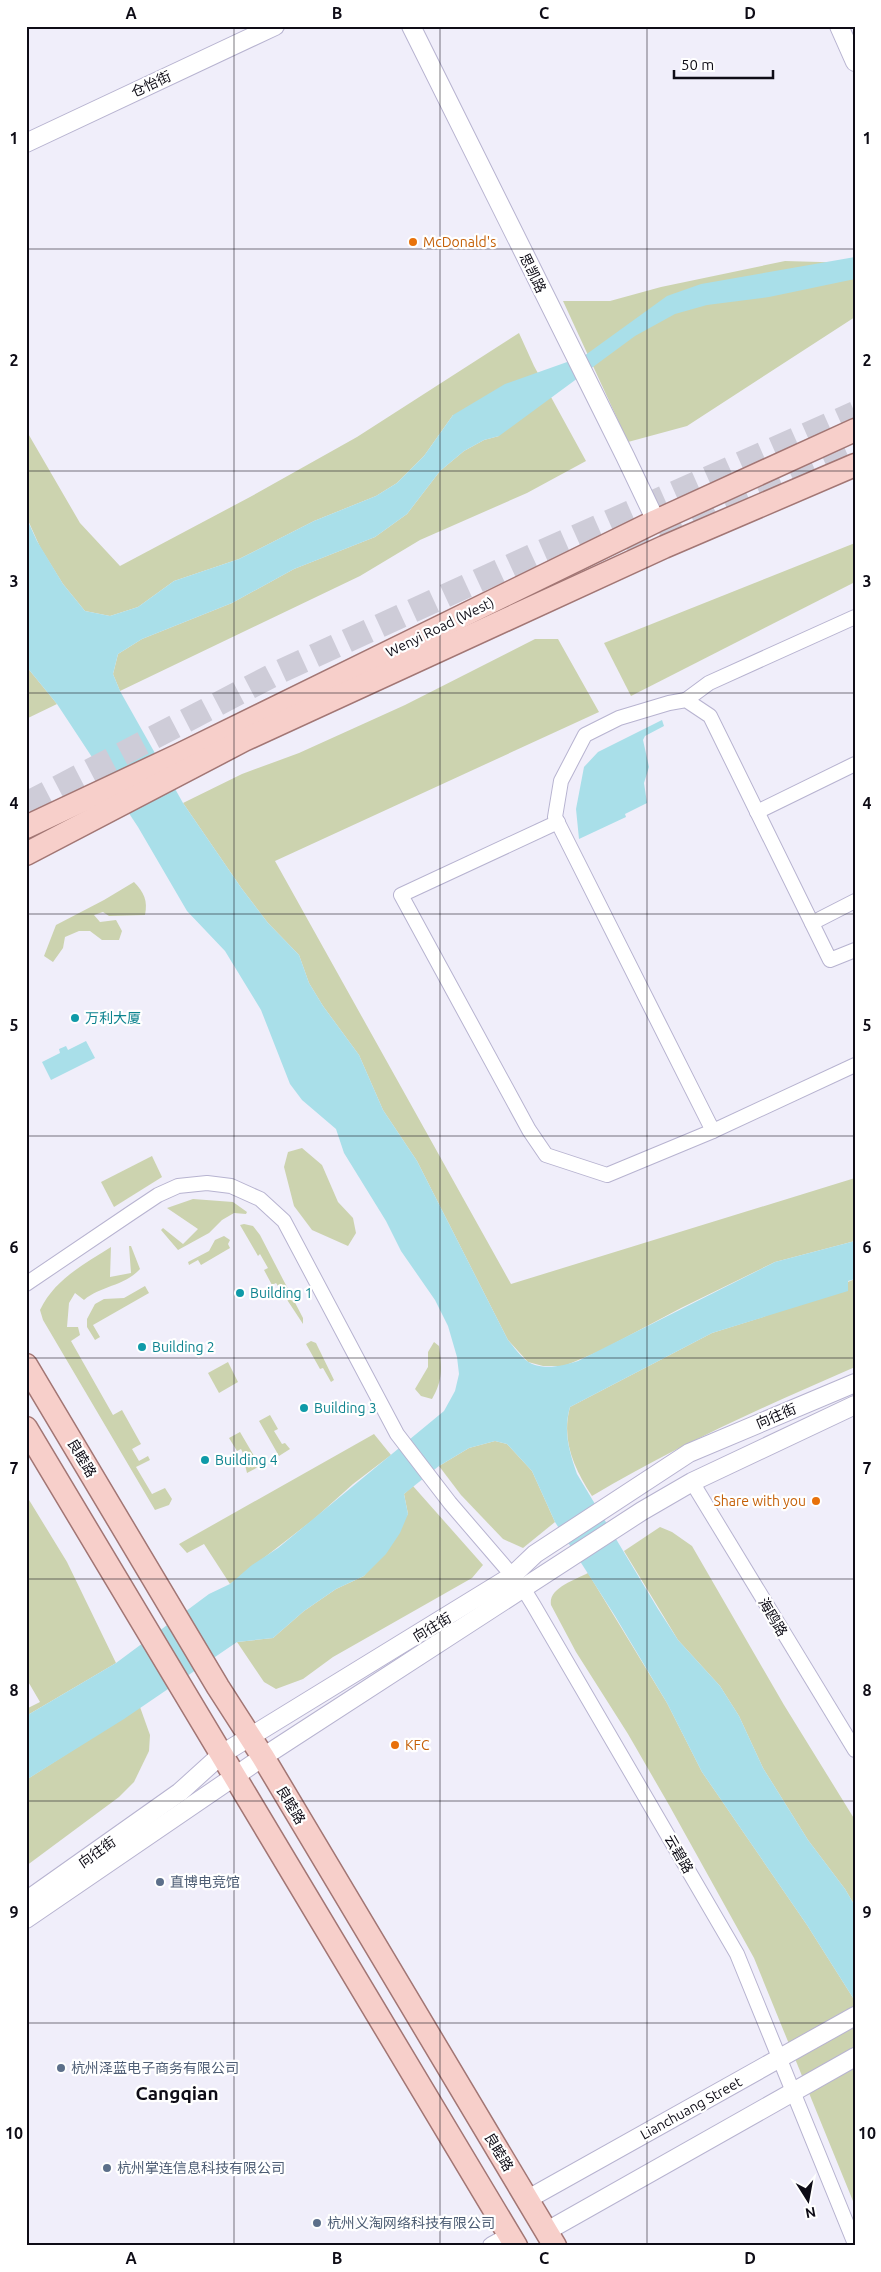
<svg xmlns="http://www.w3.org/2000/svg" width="881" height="2272" font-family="Ubuntu,'Noto Sans SC',sans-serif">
<rect width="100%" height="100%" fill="#f0eefa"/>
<g fill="#ccd3af">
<path d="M785,261L855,263V317L687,426L628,442L563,301H610L661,287Z"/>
<path d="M519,333L534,366L586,461L527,493L420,540L360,576L120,691L113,674L118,654L142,639L232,603L294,569L375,537L407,514L440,471L464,451L484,440L499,436L453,415L424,456L397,483L376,496L314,521L239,559L174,581L138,607L110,616L85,611L63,584L40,547L26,516V430L80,523L120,566L250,497L357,437Z"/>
<path d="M855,543V582L631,696L604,643Z"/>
<path d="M535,639H558L599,712L275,861L511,1284L855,1178V1241L775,1262L681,1308L600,1351L564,1366H543L528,1362L508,1340L417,1161L383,1110L359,1055L323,1006L309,983L299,955L268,923L242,889L183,803L242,774L299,753L405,705Z"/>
<path d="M26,666L57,704L26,719Z"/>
<path d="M134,882C144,892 148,901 145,915L109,916L103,912L94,915L100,922L116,920L122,931L119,940H102L90,931H79L65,937L63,948L53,962L44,956L56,925L104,900Z"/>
<path d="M302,1148L322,1165L338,1202L353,1218L356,1233L348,1246L312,1230L294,1206L284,1167L288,1152Z"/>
<path d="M152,1156L162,1177L114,1207L101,1182Z"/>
<path d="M193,1199L233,1202L247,1212L246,1214L234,1213L222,1220L209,1233L178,1250L161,1230L163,1228L183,1244L198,1229L167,1208Z"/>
<path d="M244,1224L253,1226L260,1235L303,1318V1324L276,1283L272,1285L264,1270L268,1268L260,1254L258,1256L240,1225Z"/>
<path d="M224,1236L230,1240L228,1244L230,1248L201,1265L198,1260L189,1265L188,1262L209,1251L215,1240Z"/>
<path d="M129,1246H131L140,1269C125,1286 100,1286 84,1300L75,1293L69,1303L67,1327H78L80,1335L71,1341L113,1415L122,1410L141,1444L132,1449L139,1461L148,1456L150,1460L136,1467L152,1494L165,1488L172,1499L169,1505L155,1510L43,1320L40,1310C55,1279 83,1265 111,1247L110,1277L131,1273Z"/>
<path d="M855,1279V1367C765,1406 676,1446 592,1496C574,1468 561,1440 570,1407L712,1333L763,1317Z"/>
<path d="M145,1286L149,1293L93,1325L100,1337L95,1340L87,1327V1319L95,1304L104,1299L124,1298Z"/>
<path d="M311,1341L316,1343L334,1380L331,1382L323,1368L320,1369L306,1344Z"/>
<path d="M434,1342L439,1346C442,1368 443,1380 432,1399L421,1396L415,1389L428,1367V1352Z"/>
<path d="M228,1362L238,1382L219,1393L208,1373Z"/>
<path d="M270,1415L278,1429L274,1431L282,1444L285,1443L290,1449L279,1456L259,1421Z"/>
<path d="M240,1432L260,1466L247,1473L245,1465L248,1463L241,1449L237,1451L229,1438Z"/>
<path d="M374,1434L391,1455L353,1484L314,1519L230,1584L204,1544L187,1553L179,1544Z"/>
<path d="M495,1441L507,1444L532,1471L555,1522L523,1548L503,1539L461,1495L439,1466L469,1448Z"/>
<path d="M413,1486L483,1565L472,1578L333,1657L303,1679L276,1689L264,1682L237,1642L273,1638L304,1611L336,1589L364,1576L408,1514L404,1494Z"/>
<path d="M26,1495L67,1562L116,1663L26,1716V1709L40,1702L26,1678Z"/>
<path d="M660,1527L672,1532L692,1546L784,1705L855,1820V1906L845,1889L808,1840L763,1768L739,1716L720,1686L678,1640L624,1551Z"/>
<path d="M588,1573L667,1703L702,1772L807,1925L855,2001V2206L754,1958L669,1805L628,1734L576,1652L551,1605C548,1588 575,1580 588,1573Z"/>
<path d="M140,1707L150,1735L149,1751L134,1782L119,1797L26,1866V1780Z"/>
</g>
<g fill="#a9dfe9">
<path d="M855,257V279L769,297L707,305L675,314L635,336L499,436L484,440L464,451L440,471L407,514L375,537L294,569L232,603L142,639L118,654L113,674L120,691L183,803L242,889L268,923L299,955L309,983L323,1006L359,1055L383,1110L417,1161L508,1340C514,1347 520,1356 527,1361C541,1371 563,1366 578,1361L775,1262L855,1241V1279L848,1281V1291L712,1333L570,1407C563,1431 569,1451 577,1474L658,1609L678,1640L720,1686L739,1716L763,1768L808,1840L845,1889L855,1906V2001L807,1925L702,1772L667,1703L615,1616L555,1522L532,1471L507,1444L495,1441L469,1448L439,1466L404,1494L408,1514L400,1533L386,1554L364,1576L336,1589L304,1611L273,1638L237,1642L124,1719L26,1780V1716L116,1663L209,1594L230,1584L252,1565L278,1548L444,1411L455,1391L459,1374L457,1357L448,1326L435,1300L401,1251L386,1221L344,1153L336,1129L302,1100L290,1084L261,1010L225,951L187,911L138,827L57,704L26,666V517L37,541L63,584L85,611L110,616L138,607L174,581L239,559L314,521L376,496L397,483L424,456L453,415L505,384L584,356L667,296L701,284Z"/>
<path d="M662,720L664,726L645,736L643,740L649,767L644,783L647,803L625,814L626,817L579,839L576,809L584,767L598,752Z"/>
<path d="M86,1041L95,1058L51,1080L42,1062L60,1053L59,1049L66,1046L68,1050Z"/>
</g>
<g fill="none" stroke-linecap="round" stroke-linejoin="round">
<g stroke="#ceccd8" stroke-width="24" stroke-dasharray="24 12" stroke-linecap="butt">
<path d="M626,547L855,447"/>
<path d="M26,804L279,672L534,555L855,413"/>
</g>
<defs>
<g id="minor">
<path d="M686,700L709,683L855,617"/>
<path d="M757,812L855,764"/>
<path d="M558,822L401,895L529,1130L546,1155L607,1175L713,1131"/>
<path d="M812,923L855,901"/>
<path d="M855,950L830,960L710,716L686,700L669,703L619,718L585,735L561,781L555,817L713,1131L855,1065"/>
<path d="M26,1284L131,1213L158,1195L178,1186L207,1183L231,1186L260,1199L284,1221L397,1434L450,1503L523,1588L534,1606L737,1954L855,2244"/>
<path d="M692,1482L855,1750"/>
</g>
<g id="tertiary">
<path d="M411,26L625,456L656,521"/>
<path d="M839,26L855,62"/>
<path d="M26,143L275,26"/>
<path d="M26,1901L180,1792L222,1754L512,1576L535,1554L689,1453L855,1383"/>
<path d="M26,1919L263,1757L642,1511L692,1482L855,1405"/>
<path d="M528,2199L855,2016"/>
<path d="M547,2231L855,2057"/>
<path d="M492,2246L510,2236"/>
</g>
<g id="primary">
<path d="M26,827L179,755L656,521L855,430"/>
<path d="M26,854L244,740L664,547L855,465"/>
<path d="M26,1365L218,1687L263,1757L555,2246"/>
<path d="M26,1428L516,2246"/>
</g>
</defs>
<use href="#minor" stroke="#b7b3d0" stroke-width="16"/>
<use href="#tertiary" stroke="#b7b3d0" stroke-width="20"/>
<use href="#primary" stroke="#a27674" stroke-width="25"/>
<use href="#minor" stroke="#fff" stroke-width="14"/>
<use href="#tertiary" stroke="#fff" stroke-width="18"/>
<use href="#primary" stroke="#f7cfca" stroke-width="22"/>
</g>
<path fill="none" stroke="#0e0c16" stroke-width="1" stroke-opacity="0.55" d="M234,26V2246M440,26V2246M647,26V2246M26,249H855M26,471H855M26,693H855M26,914H855M26,1136H855M26,1358H855M26,1579H855M26,1801H855M26,2023H855"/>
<g fill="#e8710a" stroke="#fff" stroke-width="2">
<circle cx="413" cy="242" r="5"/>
<circle cx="816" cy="1501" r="5"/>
<circle cx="395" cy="1745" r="5"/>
</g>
<g fill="#0f9aa8" stroke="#fff" stroke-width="2">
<circle cx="75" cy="1018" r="5"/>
<circle cx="240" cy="1293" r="5"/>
<circle cx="142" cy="1347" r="5"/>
<circle cx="304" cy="1408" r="5"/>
<circle cx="205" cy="1460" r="5"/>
</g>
<g fill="#5c6f8a" stroke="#fff" stroke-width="2">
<circle cx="160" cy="1882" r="5"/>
<circle cx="61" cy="2068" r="5"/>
<circle cx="107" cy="2168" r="5"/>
<circle cx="317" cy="2223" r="5"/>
</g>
<g text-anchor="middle" stroke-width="4.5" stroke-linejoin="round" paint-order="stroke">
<g font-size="14" fill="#0e0c16" stroke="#fff">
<text transform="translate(151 84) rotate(-25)" y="5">仓怡街</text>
<text transform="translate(533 273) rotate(64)" y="5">思凯路</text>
<text transform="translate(440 627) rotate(-26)" y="5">Wenyi Road (West)</text>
<text transform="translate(776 1416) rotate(-23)" y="5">向往街</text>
<text transform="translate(82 1458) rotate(59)" y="5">良睦路</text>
<text transform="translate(773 1617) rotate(59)" y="5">海鸥路</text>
<text transform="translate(432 1627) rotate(-31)" y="5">向往街</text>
<text transform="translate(291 1805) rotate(59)" y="5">良睦路</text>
<text transform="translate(97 1852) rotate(-35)" y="5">向往街</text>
<text transform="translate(679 1854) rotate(60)" y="5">云碧路</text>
<text transform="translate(691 2108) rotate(-29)" y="5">Lianchuang Street</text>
<text transform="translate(499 2152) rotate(59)" y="5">良睦路</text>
</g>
<g font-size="14" fill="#c56008" stroke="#fff" text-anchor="start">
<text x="423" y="247">McDonald's</text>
<text x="806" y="1506" text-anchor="end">Share with you</text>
<text x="405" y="1750">KFC</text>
</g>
<g font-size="14" fill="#0d838f" stroke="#fff" text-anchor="start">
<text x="85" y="1023">万利大厦</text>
<text x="250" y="1298">Building 1</text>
<text x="152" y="1352">Building 2</text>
<text x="314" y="1413">Building 3</text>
<text x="215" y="1465">Building 4</text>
</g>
<g font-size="14" fill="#4e5e75" stroke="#fff" text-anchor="start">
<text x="170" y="1887">直博电竞馆</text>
<text x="71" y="2073">杭州泽蓝电子商务有限公司</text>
<text x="117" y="2173">杭州掌连信息科技有限公司</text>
<text x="327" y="2228">杭州义淘网络科技有限公司</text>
</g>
<g font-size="19" font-weight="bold" fill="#0e0c16" stroke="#fff">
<text x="177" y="2100">Cangqian</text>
</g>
</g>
<rect width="881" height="2272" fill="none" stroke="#ffffff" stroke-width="55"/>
<g transform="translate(808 2200) rotate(169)" stroke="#ffffff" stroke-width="4" paint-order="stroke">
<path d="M0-4L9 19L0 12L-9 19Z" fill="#0e0c16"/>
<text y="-8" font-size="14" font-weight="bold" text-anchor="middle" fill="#0e0c16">N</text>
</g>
<path d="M674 70v8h99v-8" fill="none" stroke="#0e0c16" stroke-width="2.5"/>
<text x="681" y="70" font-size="15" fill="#0e0c16" stroke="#ffffff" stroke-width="4" paint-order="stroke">50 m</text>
<rect x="28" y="28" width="826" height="2216" fill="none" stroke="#0e0c16" stroke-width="2"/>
<g font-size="16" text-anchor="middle" font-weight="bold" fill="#0e0c16">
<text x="131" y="19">A</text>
<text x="337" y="19">B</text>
<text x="544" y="19">C</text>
<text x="750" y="19">D</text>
<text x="14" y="144">1</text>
<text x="867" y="144">1</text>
<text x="14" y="366">2</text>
<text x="867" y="366">2</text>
<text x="14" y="587">3</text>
<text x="867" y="587">3</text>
<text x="14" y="809">4</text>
<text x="867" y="809">4</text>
<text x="14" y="1031">5</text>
<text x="867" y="1031">5</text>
<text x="14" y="1253">6</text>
<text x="867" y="1253">6</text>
<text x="14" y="1474">7</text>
<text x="867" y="1474">7</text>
<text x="14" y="1696">8</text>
<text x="867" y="1696">8</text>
<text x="14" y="1918">9</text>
<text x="867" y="1918">9</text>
<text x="14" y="2139">10</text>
<text x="867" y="2139">10</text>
<text x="131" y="2264">A</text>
<text x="337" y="2264">B</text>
<text x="544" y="2264">C</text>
<text x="750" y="2264">D</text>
</g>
</svg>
